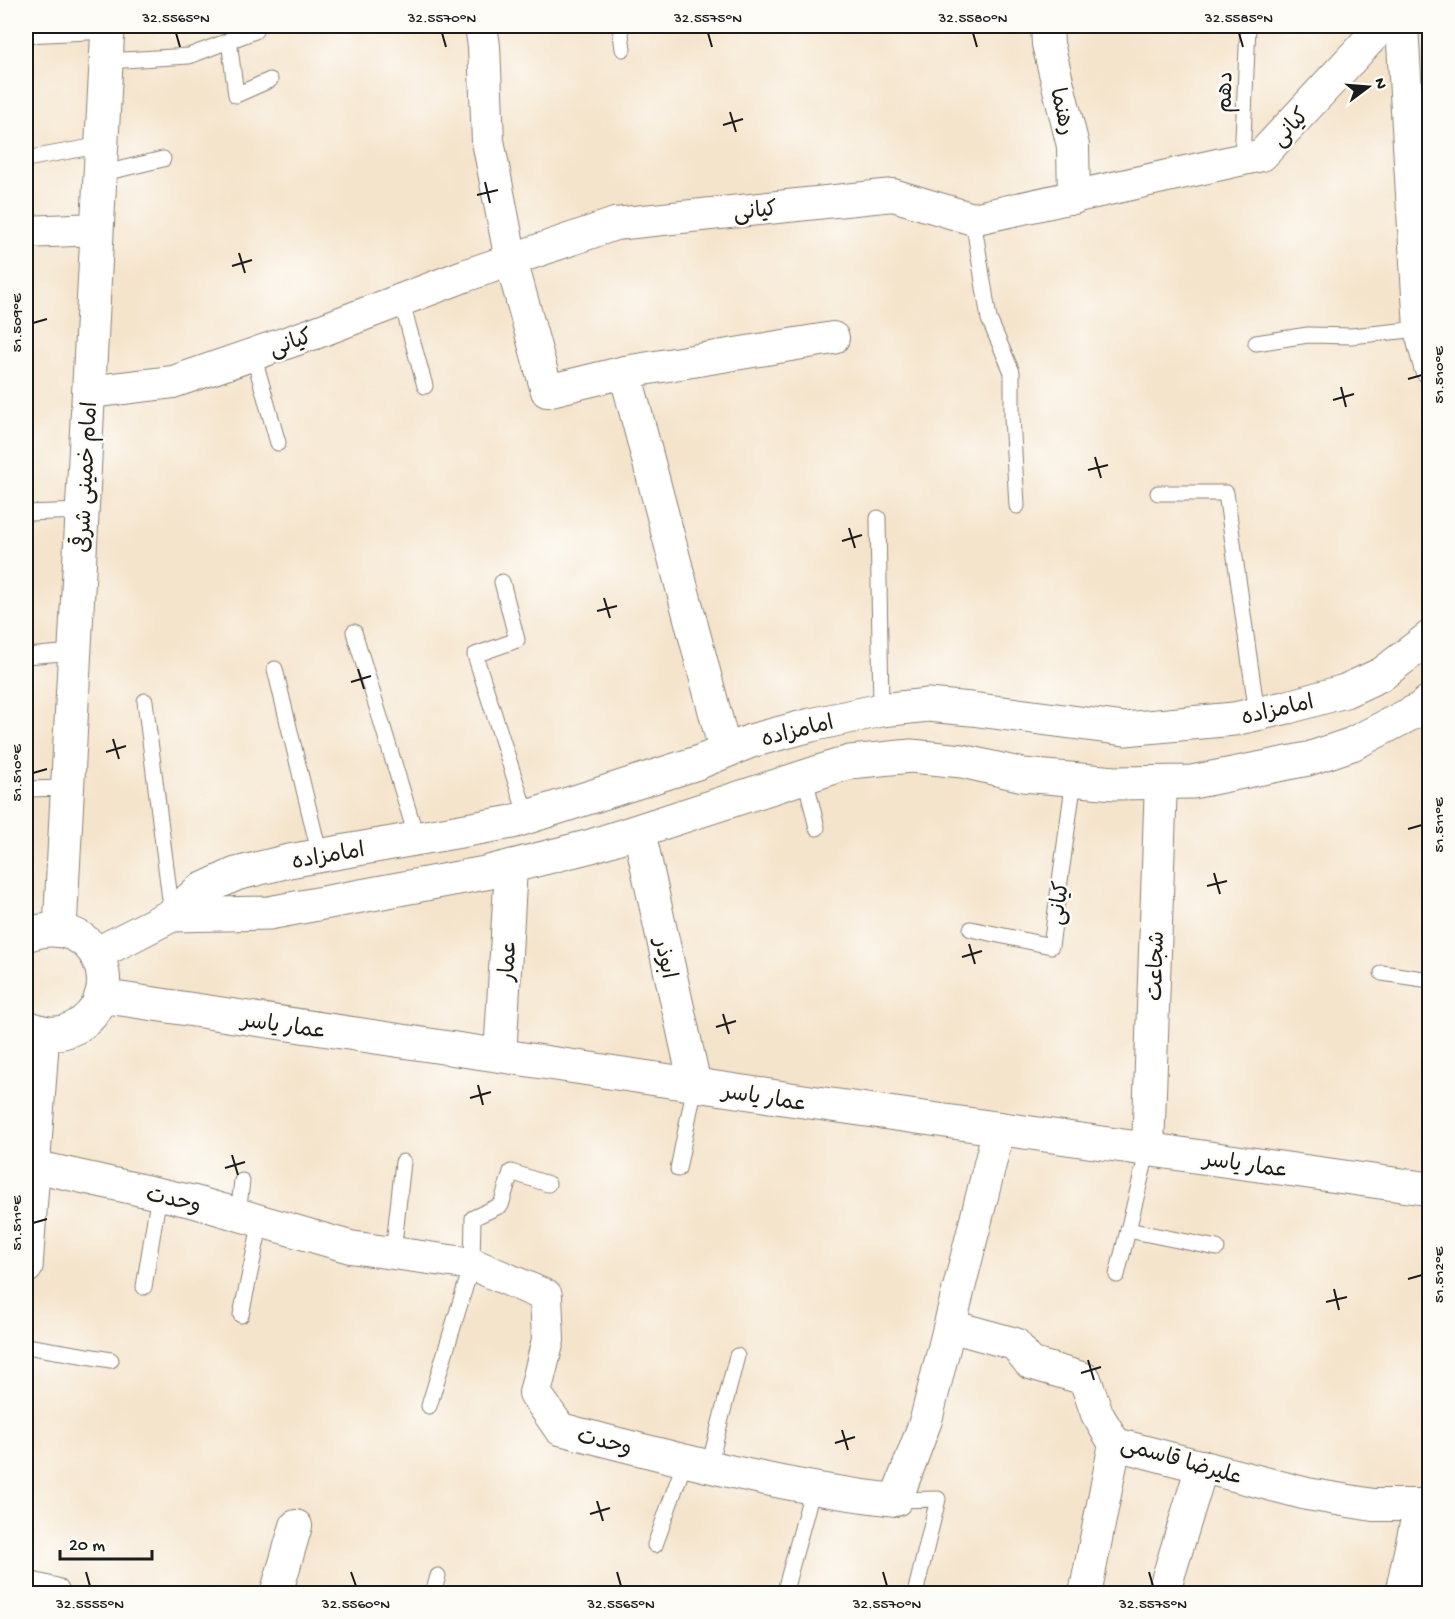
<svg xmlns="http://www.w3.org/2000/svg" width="1455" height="1619" font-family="'Gochi Hand','Playpen Sans Arabic',sans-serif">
<rect width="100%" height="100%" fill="#fdfcf7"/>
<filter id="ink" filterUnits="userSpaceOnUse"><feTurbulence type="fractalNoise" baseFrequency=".0167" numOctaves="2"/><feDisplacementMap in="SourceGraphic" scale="12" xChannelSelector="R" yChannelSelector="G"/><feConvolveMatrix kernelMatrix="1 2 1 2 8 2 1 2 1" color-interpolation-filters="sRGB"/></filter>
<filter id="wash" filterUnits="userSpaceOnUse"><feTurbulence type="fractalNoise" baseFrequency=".008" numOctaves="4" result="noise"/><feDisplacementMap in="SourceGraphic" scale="24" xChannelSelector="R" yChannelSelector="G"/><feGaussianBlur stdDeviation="1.35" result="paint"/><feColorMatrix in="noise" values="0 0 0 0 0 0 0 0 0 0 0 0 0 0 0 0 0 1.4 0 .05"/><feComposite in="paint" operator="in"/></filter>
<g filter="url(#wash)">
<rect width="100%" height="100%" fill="#f5e4cc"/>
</g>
<g filter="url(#ink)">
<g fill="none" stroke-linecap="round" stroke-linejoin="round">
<defs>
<g id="service">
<path d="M620,26L623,49"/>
<path d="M26,35L108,31"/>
<path d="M229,40L236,95L270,80"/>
<path d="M107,61L189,56L255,31L254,26"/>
<path d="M26,159L102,145"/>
<path d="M1242,160L1248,26"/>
<path d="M100,174L163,159"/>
<path d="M973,219L989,319L1012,372V417L1017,506"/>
<path d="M401,300L425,386"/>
<path d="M1256,343L1308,335L1351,336L1420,329"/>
<path d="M253,354L278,443"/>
<path d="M1158,493H1226L1257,714"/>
<path d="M26,513L82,511"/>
<path d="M878,518L881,710"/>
<path d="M502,582L517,640L475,655L527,817"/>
<path d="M354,632L417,839"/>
<path d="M26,656L74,652"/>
<path d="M275,669L320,856"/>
<path d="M145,701L172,915"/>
<path d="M805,777L817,828"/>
<path d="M26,789L67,788"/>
<path d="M971,929L1051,946L1074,779"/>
<path d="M1382,973L1430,980"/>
<path d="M678,1169L695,1085"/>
<path d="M238,1214L242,1181"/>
<path d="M1128,1230L1217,1248"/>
<path d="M393,1253L403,1162"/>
<path d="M1117,1275L1148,1149"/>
<path d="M144,1287L159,1194"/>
<path d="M241,1315L261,1221"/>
<path d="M26,1346L111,1360"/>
<path d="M429,1406L472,1264L473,1218L501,1205L511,1172L548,1184"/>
<path d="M709,1466L737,1356"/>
<path d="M896,1500L938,1499L915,1594"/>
<path d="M655,1545L685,1461"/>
<path d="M433,1594L438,1576"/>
<path d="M784,1594L813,1488"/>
</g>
<g id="minor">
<path d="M481,26L484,46L488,141L511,260L547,391L625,372L833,338"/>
<path d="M1047,26L1048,44L1073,146L1074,198"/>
<path d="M1402,26L1420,329L1430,367"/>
<path d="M26,232L97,229"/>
<path d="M625,372L725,751"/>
<path d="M89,392L173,382L312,334L464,276L615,224L893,195L973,219L1262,155L1382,26"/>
<path d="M639,831L695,1085"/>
<path d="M500,1056L511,867"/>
<path d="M1148,1149L1161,782"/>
<path d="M33,1166L195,1202L350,1247L472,1264L546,1296L548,1340L535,1393L560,1429C671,1457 782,1488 896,1500L926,1420L999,1128"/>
<path d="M950,1326L1015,1344L1030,1363L1085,1379L1097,1414L1115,1444L1307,1494L1373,1505H1430"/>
<path d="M26,1587L54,1594"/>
<path d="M276,1594L296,1526"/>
<path d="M1085,1594L1115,1444"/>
<path d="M1163,1594L1202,1466"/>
<path d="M1401,1594L1420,1505"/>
</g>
<g id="tertiary">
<path d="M172,915L269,913L485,873L591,846L850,762L911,756L962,761L1023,775L1115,783L1192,782L1308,759L1352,744L1420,709L1430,701"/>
<path d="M96,954L172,915L199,891L236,874L289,861L512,822L697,763L751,741L811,725L881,710L928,705L971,709L1125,729L1234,719L1288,707L1345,691L1382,674L1430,637"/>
<path d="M26,1267L43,1032"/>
</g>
<g id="secondary">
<path d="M60,929L108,26"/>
<path d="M26,935C100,908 131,999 74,1028C58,1036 41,1034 26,1026"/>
<path d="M101,996L817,1103L1430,1189"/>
</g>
</defs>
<use href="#service" stroke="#888074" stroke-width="17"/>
<use href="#minor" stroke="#888074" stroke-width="34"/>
<use href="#tertiary" stroke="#888074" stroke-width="35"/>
<use href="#secondary" stroke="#888074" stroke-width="35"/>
<use href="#service" stroke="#fff" stroke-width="15"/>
<use href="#minor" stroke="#fff" stroke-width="32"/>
<use href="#tertiary" stroke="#fff" stroke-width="33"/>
<use href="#secondary" stroke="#fff" stroke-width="33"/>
</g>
</g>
<path fill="none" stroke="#1c1c1c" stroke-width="2" d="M176,33L180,47M442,33L446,47M708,33L712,47M973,33L977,47M1239,33L1243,47M730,112L736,132M723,125L743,119M485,182L490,203M477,195L498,190M239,253L245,273M232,266L252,260M33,323L47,319M1408,379L1422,375M1341,387L1346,407M1333,400L1354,394M1095,457L1101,478M1088,470L1108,465M849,528L855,548M842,541L862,535M604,598L610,618M597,611L617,606M358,669L364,689M351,682L371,676M113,739L119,759M106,752L126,746M33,773L47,769M1408,829L1422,825M1214,873L1220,894M1207,886L1227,881M969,944L975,964M962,957L982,951M723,1014L729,1034M716,1027L736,1021M478,1085L483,1105M470,1098L491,1092M232,1155L238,1175M225,1168L245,1162M33,1223L47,1219M1408,1279L1422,1275M1334,1289L1339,1310M1326,1302L1347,1297M1088,1360L1094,1380M1081,1373L1101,1367M842,1430L848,1450M835,1443L855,1437M597,1501L603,1521M590,1514L610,1508M86,1572L90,1586M351,1572L356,1586M617,1572L621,1586M883,1572L887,1586M1149,1572L1153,1586"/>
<g text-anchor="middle" stroke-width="5" stroke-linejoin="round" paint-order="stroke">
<g font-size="22" fill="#1c1c1c" stroke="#fdfcf7">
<text transform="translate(1223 92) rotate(-88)" y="8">دهم</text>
<text transform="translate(1064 111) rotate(77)" y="8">رهنما</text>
<text transform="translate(1289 126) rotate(-47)" y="8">کیانی</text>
<text transform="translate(755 209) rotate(-6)" y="8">کیانی</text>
<text transform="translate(290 341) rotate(-19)" y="8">کیانی</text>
<text transform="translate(84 477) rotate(-87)" y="8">امام خمینی شرقی</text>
<text transform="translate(1277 708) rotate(-13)" y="8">امامزاده</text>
<text transform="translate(797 729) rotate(-14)" y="8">امامزاده</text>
<text transform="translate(328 854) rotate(-10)" y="8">امامزاده</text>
<text transform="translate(1057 903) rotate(-82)" y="8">کیانی</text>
<text transform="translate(667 958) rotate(78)" y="8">ابوذر</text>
<text transform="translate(506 961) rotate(-87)" y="8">عمار</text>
<text transform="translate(1154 966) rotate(-88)" y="8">شجاعت</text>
<text transform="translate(284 1024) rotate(8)" y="8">عمار یاسر</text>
<text transform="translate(765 1096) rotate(9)" y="8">عمار یاسر</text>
<text transform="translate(1246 1163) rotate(8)" y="8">عمار یاسر</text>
<text transform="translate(174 1198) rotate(13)" y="8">وحدت</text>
<text transform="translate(605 1440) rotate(14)" y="8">وحدت</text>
<text transform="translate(1182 1459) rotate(16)" y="8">علیرضا قاسمی</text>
</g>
</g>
<rect width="1455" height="1619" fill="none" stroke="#fdfcf7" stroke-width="66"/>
<g transform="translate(1368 87) rotate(74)" stroke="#fdfcf7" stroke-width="4.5" paint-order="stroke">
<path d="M0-4.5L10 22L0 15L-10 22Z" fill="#1c1c1c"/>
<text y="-9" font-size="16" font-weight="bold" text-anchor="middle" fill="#1c1c1c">N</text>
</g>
<path d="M60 1550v9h92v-9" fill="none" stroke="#1c1c1c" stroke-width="3"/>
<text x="69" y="1550" font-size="18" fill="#1c1c1c" stroke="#fdfcf7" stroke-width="4.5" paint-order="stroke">20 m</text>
<rect x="33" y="33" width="1389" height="1553" fill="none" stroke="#1c1c1c" stroke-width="2"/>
<g font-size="15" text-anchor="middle" fill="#1c1c1c">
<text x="176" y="22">32.5565°N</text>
<text x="442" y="22">32.5570°N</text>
<text x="708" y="22">32.5575°N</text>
<text x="973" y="22">32.5580°N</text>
<text x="1239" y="22">32.5585°N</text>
<text transform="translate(16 323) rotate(-90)" y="5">51.509°E</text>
<text transform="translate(1438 375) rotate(-90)" y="5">51.510°E</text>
<text transform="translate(16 773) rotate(-90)" y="5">51.510°E</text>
<text transform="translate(1438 825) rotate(-90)" y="5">51.511°E</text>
<text transform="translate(16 1223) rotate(-90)" y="5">51.511°E</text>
<text transform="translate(1438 1275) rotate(-90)" y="5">51.512°E</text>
<text x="90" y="1608">32.5555°N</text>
<text x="356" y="1608">32.5560°N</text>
<text x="621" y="1608">32.5565°N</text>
<text x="887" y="1608">32.5570°N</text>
<text x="1153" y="1608">32.5575°N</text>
</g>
</svg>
